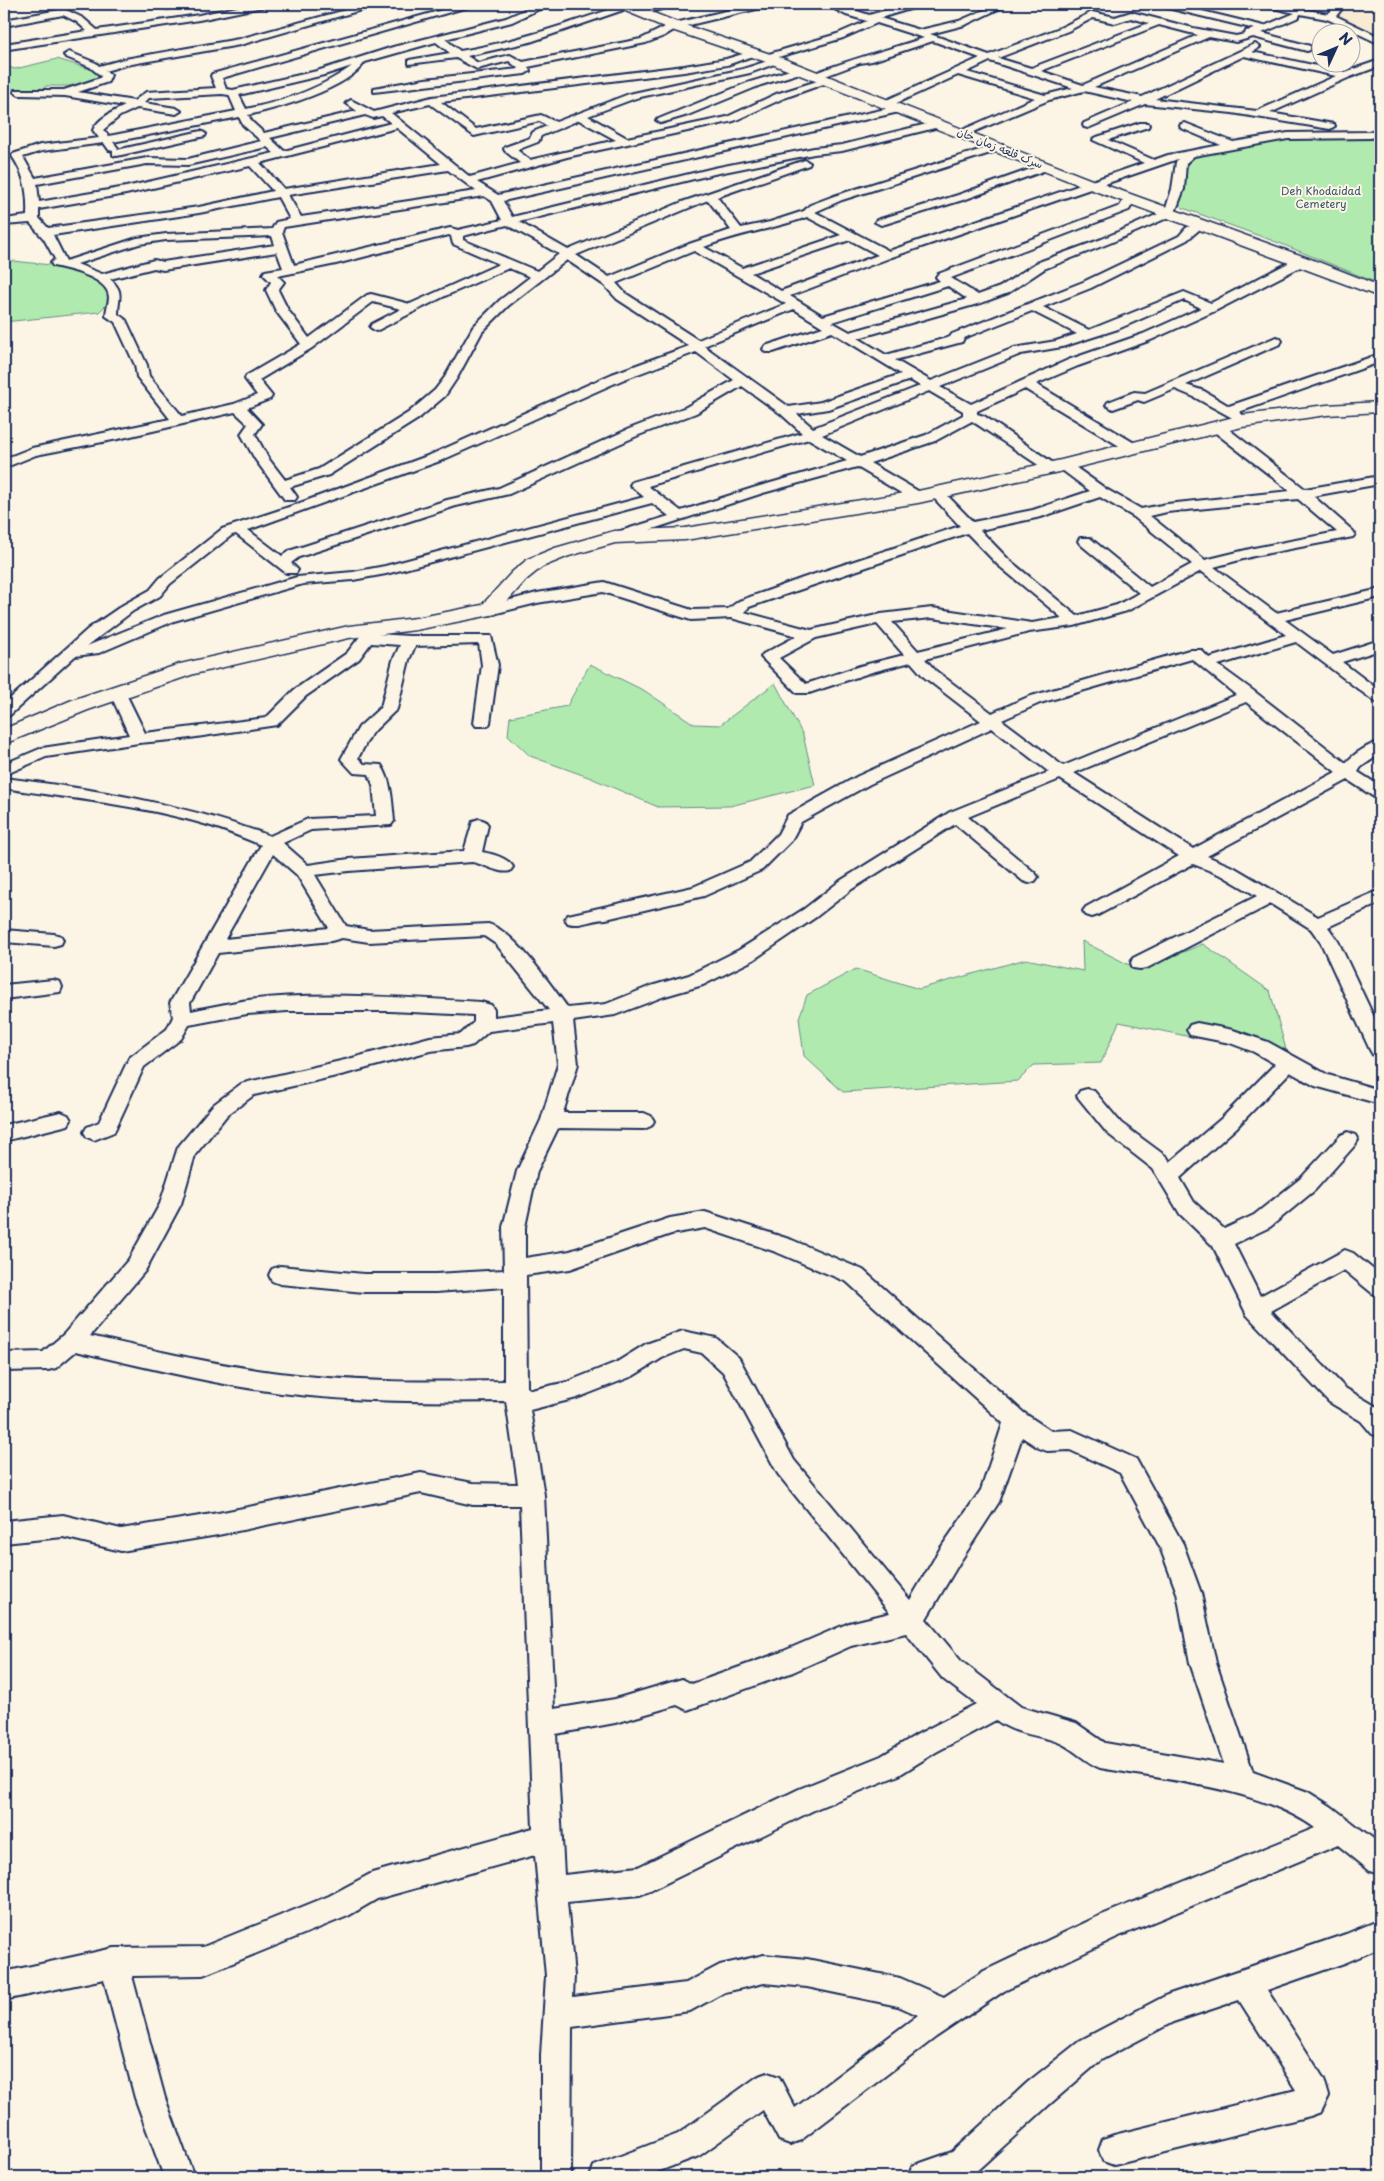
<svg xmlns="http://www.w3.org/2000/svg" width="1384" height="2181" font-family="'Playpen Sans','Playpen Sans Arabic',sans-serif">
<rect width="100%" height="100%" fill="#fcf5e5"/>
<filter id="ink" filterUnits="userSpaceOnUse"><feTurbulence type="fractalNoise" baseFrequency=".02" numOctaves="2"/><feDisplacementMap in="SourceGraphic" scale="10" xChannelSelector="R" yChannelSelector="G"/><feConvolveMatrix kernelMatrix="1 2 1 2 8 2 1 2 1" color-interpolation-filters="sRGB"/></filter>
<g filter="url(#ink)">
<path fill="#f8ebd1" d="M1343,4L1380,5V41L1337,20L1330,14Z"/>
<g fill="#b0eaaf" stroke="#668c86">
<path d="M57,59L90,69L101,77C87,88 64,86 46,86L42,91L4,88V66L15,69Z"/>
<path d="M1289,138H1369L1380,143V284L1279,243L1183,208L1179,204L1183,177L1193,154L1255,146Z"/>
<path d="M4,260L51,265L81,271L107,285L112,299L99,312L4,322Z"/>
<path d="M590,664L645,691L694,724L720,725L775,683L803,735L815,785L730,806L658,807L591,778L530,756L508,735L510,717L567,706Z"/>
<path d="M1082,941L1139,970L1203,944L1270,991L1287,1053L1186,1036L1119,1022L1101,1063L1034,1065L1018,1081L843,1092L804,1056L799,1018L807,995L856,969L919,989L1026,959L1083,971Z"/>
</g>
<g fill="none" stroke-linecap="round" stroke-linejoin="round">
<defs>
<g id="street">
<path d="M162,4H184C178,8 165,11 159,6Z"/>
<path d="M251,4H267L262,7L199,20L9,49L4,47V40L11,43L87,31L77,22L63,15L4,26V20L64,9L83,18L97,30L199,15Z"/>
<path d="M368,4H382L240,45L126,65L105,71L111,75L108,82L78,92L134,101L146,92L216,88L211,76L212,74L464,4H478L222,78L226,89L233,90L317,71L393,47L506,18L538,4H550L512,22L445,39L460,51C516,42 569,23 624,5H630L632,7L530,42L467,56L478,63L510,55L523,62L641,39L671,24L755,4H770L769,6L677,28L664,36L646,43L528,67L530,71L525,74L374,92V88L425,79L519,69L509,61L477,69L456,58L409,64V60L450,53L436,42L365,62C347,89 280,108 248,115L252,122L264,133L357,111L346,103L351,100L374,112L432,97L684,66L726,59L753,51L758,54L727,65L684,72L441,102L476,129L541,115L556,122L629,94L743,69L777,58L782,61L750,73L636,98L588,116L627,138L727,117L776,94L827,78L832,81L784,98L734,121L567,157L477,182L498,195L899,106L904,109L899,112L503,201L512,217L714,168L814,148L842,145L939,121L944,124L943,126L842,151L814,154L714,174L519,222L568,250L682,202L805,160L810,163L809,165L717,197L741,228L770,222L804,211L810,205L834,196L995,145H1003L1004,147L1003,149L842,200L815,212L889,251L1144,163L1093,140L1094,138L1140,123H1148L1149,125L1148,127L1108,140L1154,160L1168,155L1221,145L1181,128L1180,126L1181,124L1185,123L1233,142L1288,133L1369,132L1380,128V135L1370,138L1288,139L1194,156L1186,163L1184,189L1174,215L1110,243L1044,269L1008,293L981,303L858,338L886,355L950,337L952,334L1083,282L1179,236L1186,228L1200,221L1206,224L1187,240L1091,288L1043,307L1089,330L1184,292L1211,303L1298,258H1306L1308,261L1306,264L1215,311L1151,340L1078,366L1036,384L1136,444L1138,447L1136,450H1126L1025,389L977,411V414L984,416L1056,465L1063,461L1068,462L1106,489L1141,509L1167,504L1290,491L1212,430L1210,427L1212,424H1222L1305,489L1380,476V484L1313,496L1353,531L1355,534L1353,537L1254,556L1214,567L1276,613L1380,589V597L1285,620L1333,655L1380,640V650L1342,662L1380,691V703L1374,701L1296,642L1218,665L1255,692L1346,763C1353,754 1369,744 1380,742V754L1361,767L1358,772L1380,786V798L1374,797L1348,780L1207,856L1235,868L1318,917L1380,890V903L1328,927L1338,941L1380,1030V1057L1373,1055L1370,1050L1321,943L1311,929L1271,904L1147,968L1140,969L1133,968L1131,963L1133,958L1257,896L1223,876L1193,864L1098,915L1092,917L1086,915L1083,911L1086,907L1179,856L1060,779L968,817L1035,873L1038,877L1035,881L1029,883L1023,881L955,824L852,889L816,917L753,960L703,985L665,996L615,1015L573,1021L578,1064L563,1113H644L651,1116L654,1121L651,1126L644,1129L558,1128L537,1171L525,1227V1258L570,1251L670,1218L705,1212L792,1240L863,1270L1024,1413L1051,1431L1072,1430L1136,1459L1183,1544L1201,1593L1216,1663L1253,1772L1308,1792L1332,1807L1380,1844V1875L1370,1871L1338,1845L1117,1937L1004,1991L936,2037L801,2140L790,2144L779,2140L763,2110L699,2156L688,2160L644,2177H590L594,2166L678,2134L757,2077L768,2073L779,2077L795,2108L918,2015L898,2006L807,1987L764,1983L725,1992L690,2011L572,2027L571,2177H541V2055L546,1976L535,1855L377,1899L348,1916L203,1975L132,1976L165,2098L194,2177H164L135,2098L104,1979L4,2000V1972L114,1948L203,1947L329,1896L372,1873L533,1828L520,1505H473L421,1493L218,1535L121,1551L63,1537L4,1543V1521L63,1515L121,1529L218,1513L421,1473L473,1483L518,1484L506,1401C431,1402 356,1402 281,1393C212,1384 144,1367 76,1351L56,1368L48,1370L4,1371V1353L43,1352L64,1334L129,1259L160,1204L178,1147L213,1105L241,1084L248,1082L345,1060L430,1037L461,1034L474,1022V1015L390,1011H287L247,1014L189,1025L181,1039L144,1067L114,1132L94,1140L87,1137L84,1132L87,1127L99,1122L129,1058L167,1029L173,1017L170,1003L261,845C244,838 227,831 211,826C143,805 73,799 4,788V778C95,789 184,804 270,836L308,819L376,816L373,785L369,774L354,773L341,759L359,727L381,707L393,660L400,645L371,643L359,659L306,696L277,725L183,739L139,743L46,757L4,775V764L42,748L129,735L110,693L112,690H124L145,733L266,718L294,690L347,653L368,626H378L381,629L377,634L409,636H491L498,665L490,723L488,726H476L474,723L482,665L479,644L415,646L409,660L397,709L371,734L358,758L364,764L381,765C392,781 392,802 394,821L391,825L311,830L283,843L308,865L349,859L464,851L473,821L479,819L485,821L488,825L482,852C492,854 507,857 513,867L510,871C498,874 485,864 472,862L349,871L315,875L346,926L369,930L488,924C515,931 550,985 568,1008L606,1004L651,986L689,975L739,950L804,909L840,881L950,812L1049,772L992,728L870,784L801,822L791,841L762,870L704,896L606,919C593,919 580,927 568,923L565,919L568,915L693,887L750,862L778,834L788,815L858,776L981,721L924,677L911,662L872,672L809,693H797L761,657L763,654L797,636L731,618L691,620L603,592L537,603L489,615L484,613L481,610L484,607L537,593L604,582L692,610L728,609L739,601L803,578L960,526L932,496L930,493L932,490H942L973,522L1033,510L1090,491L1058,467L1051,471L1046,470L972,421L935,441L870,463L923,494L925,497L923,500H913L857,467L763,493L619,540L614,539L612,536L614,533L669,516L652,503L386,574L353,580L303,584L174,621L99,653L75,656L10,715L4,717V704L88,629L123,605L150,590L160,578L222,529L292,506L430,455L612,374L689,346L617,299L604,285L567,260L508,306L482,332L457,378L445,396L418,419L329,475L290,487L297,497L295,500H285L255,459L241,434L248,424L235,412L118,439L36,455L4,468V459L32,448L170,419L137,377L135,365L115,322L106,316C106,309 109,303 109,297C108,277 67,269 53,266L51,263L55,259L44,239L30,223L4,225V219L27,216C28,193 25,175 12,156L13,154L40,145L99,138L93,130C98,118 114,111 125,106L65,96L19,95L14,92L15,90H64L100,78L101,76L90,67L66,57L64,55L69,52L96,63L99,66L125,59L239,39ZM352,66C322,88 282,102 246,109L239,95L324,75ZM222,94L229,95L236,111L109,136L103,130L120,116L137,108L176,114L181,111L176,108L144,103L149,98ZM430,104L474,136L540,121L547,126L533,132L530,138L505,147L504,149L505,151L520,163L470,177L391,113ZM365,115L373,118L382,116L391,123L284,151L270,138ZM239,117L243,125L261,141L188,159L147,158L35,178L23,157L42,151L104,143L109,150L113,151V155L117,156L205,136L206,134L201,131L117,150L118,148L113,142ZM579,120L616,140L530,160L517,150L538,142L541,136ZM397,128L441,164L284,189L260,163ZM267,147L274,153L126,187L39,202L37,184L147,164L188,165ZM1178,159L1176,162L1172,189L1165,211L1102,239L1036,263L1000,287L978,295L951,278L1129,210L1136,198L1134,196H1126L1120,206L938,274L936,277L940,281L823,316L790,296L892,257ZM250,166L273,191L199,207L48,228L39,218V209L126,194ZM448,170L476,191L301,217L288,195ZM484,196L492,201L502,220L458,230L450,228L294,265L282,232L284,227ZM278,197L290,219L276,222L272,229L166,234L137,238L66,261L53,235L199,213ZM708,200L731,230L689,244L609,277L576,255ZM807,217L841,235L742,268L704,247C737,234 773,229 807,217ZM507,225L559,254L537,271L463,240V236ZM449,235L451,236L453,244L499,264L410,304L371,294L367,295L309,338L288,310L278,290L284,282L278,276L336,264ZM272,236L275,245L163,262L154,260L102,274L77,264L139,244L166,240ZM850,240L878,255L781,291L751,273ZM694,251L786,304L698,340L625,293L616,283ZM277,252L283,268L265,271L263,274L271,282L266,290L276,311L301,344L246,376L245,379L257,395L234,404L182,416L149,376L147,365L126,320L118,314C118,298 125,292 110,279L154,268L163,270ZM509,268L530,277L500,300L473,327L445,377L435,390L408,413L319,469L285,480L268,458L255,434L262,424L247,408L270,399L272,396L259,380L312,348L373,302L401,309L372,324L370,327L376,331L445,296ZM948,286L967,299L850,332L832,322ZM1184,300L1201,308L1143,334L1068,360L971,404L940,387L1021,354L1062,347L1118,329ZM794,309L823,327L765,346L763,349L765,352H773L832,332L901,374L821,402L789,407L704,346ZM1032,311L1077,334L1056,341L1014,348L931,381L895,360L962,342L964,338ZM696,352L734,380L686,407L629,429L499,488L447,500L289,551L282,556L248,530L440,461L622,380ZM910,380L920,386L813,428L797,414L828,409ZM742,386L781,414L802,433L632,482L630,485L644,497L385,566L353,572L297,577L164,615L87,646L133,611L160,596L170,584L232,535L236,534L286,573H296L298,570L291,563L299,557L456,506L509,494L639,435L696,413ZM929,391L963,411V415L926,435L860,457L822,435ZM809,439L847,461L753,488L681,511L648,486ZM1100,497L1134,517L1192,564L1150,587L1090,538H1080L1078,541L1080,544L1139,593L1117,605L1077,616L1008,559L980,530L1041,517ZM1298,499L1337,532L1254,548L1205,560L1150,516L1167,512ZM967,533L998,565L1062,618L1032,623L932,608L881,614L811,630L744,612L749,607ZM1201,571L1286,635L1209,658L1201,650H1189L1028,697L992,713L936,671L925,659L1029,632L1074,626L1127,611ZM932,618L1008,629L918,651L892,622ZM877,624L904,655L860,666L806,684L779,658L816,638ZM1192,659L1236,695L1063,766L1002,720L1040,703ZM1246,702L1336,772L1193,849L1074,773ZM273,854L297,875L329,928L225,939ZM484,936L496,944L549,1010L494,1017V1010L491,1005L481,1002C406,998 322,991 248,1000C229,1003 210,1007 191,1011L190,1003L218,953L331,941L342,938L369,942ZM553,1023L558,1064L541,1120L517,1171L503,1227L504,1270L436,1274H364L280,1266L272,1269L269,1275L272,1281L280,1284L364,1292H436L504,1287V1381C430,1382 355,1383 280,1373C216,1365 153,1350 90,1336L145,1271L181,1204L195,1155L227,1115L254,1095L345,1074L430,1051L466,1047L473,1045L489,1031ZM705,1228L776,1252L847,1282L1003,1423L981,1490L940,1549L910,1600L794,1460L739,1358L716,1338L683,1331L646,1344L617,1362L567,1382L531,1390L527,1387L526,1275L570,1269L671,1234ZM684,1349L702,1353L723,1372L778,1474L890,1613L849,1623L779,1653L692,1684L682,1679L615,1699L554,1709L544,1495L530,1410L577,1398L633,1376L662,1358ZM1022,1437L1039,1448L1047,1451L1070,1450L1120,1473L1160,1547L1177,1593L1190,1663L1224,1764L1105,1743L1076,1723L1021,1707L961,1661L926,1619L958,1565L999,1502ZM906,1633L943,1679L976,1704L918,1734L881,1756L799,1789L638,1867L564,1875L556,1734L615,1723L677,1705L687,1710L793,1672L851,1646ZM996,1720C1015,1735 1039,1734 1060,1743C1074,1749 1085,1762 1100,1768C1167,1780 1260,1788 1315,1828L1097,1917L984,1971L944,1997L900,1978L807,1959L764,1955L720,1965L686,1983L573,1997L574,1976L567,1902L640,1895L650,1891L818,1808L899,1775L936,1752Z"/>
<path d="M663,4H679L640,15L635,12Z"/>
<path d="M825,4H836L869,15L908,4H921L920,6L880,18L920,30L959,21L998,4H1009L965,25L930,34L989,55L1062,27L1092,12L1115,17L1131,12L1193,28L1236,36L1245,34L1246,31L1255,29L1159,6L1157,4H1173L1264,26L1295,13L1264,6L1263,4H1279L1328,14L1337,4H1346L1336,16L1380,37V44L1327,19L1300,14L1299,17L1262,33L1310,46V50L1307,51L1253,37L1236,42L1209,37L1094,87L1142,97L1255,44L1260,47L1252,52L1345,72L1380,60V66L1350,77L1270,113L1334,124L1335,126L1330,129L1232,113L1145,104L1088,128L1084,127L1083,125L1084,123L1133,102L1084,91L1049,100L964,136L959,133L960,131L1035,98L958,75L890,106H882V102L980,58L933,41L872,61L860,63L820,78H812V74C849,60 886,50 924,38L877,23L843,38L768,60H762V56L837,34L867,21L846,15ZM1093,18L1115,23L1131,18L1149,23L1031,68L998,58L1068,31ZM1159,25L1198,35L1083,85L1041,71ZM1244,56L1336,76L1257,111L1155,99ZM990,61L1073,88L1045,95L967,72Z"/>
<path d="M800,67L805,70L803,72L761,85L688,115L661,123L656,120L747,83Z"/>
<path d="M1045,164L1050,167L1049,169L966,199L885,224L881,225L875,222L877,220L958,195Z"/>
<path d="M1276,337L1280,338L1282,341L1280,344L1186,385L1204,391L1229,406L1380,354V362L1239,412L1245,417L1238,421L1194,397L1175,389L1144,402L1138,400L1113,409L1106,405L1108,402L1134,392L1145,393Z"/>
<path d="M4,930L54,934L61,936L63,940L61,944L54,946L4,942Z"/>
<path d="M53,980L60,982L62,987L60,992L4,999V985Z"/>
<path d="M1197,1023L1233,1030L1268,1042L1328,1075L1380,1090V1104L1315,1086L1290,1072L1236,1128L1180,1178L1194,1202L1224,1229L1254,1215L1301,1178L1341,1135L1348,1132L1355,1135L1358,1140L1355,1145L1315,1190L1270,1227L1234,1244L1260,1296L1345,1250L1353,1253L1380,1275V1296L1372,1293L1344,1270L1271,1311L1345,1388L1377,1407L1380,1411V1437L1372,1434L1361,1421L1329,1402L1247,1315L1213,1246L1180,1214L1153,1169L1107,1133L1077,1096L1080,1091L1087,1089L1094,1091L1121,1123L1167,1157L1170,1162L1222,1118L1275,1064L1254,1052L1230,1043L1190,1035L1187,1030L1190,1025Z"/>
<path d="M61,1112L68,1115L71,1120L68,1125L4,1141V1125Z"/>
<path d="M1380,1920V1948L1347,1962L1267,1990L1324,2079L1329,2096L1321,2112L1310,2116L1114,2165L1103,2161L1099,2150L1103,2139L1114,2135L1296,2090L1239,2000L1173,2022L1101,2060L1050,2104L972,2175L966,2177H908L912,2166L952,2152L1028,2082L1081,2040L1167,1995L1346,1934Z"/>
</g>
<g id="secondary">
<path d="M614,4H631L679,23L782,58L1097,182L1308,258L1380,286V297L1087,188L772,64L669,29L616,7Z"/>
<path d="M1380,402V412L1327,415L1242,427L1063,471L918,503L685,540L615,543L569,556L542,567L526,580L496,614L416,630L349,638L194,674L88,710L4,744V729L72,700L180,664L349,626L416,618L482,605L512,572L528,559L555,548L614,531L685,528L918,491L1061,460L1242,415L1327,405Z"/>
</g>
</defs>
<use href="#street" stroke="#1b2f5e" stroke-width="4"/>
<use href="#secondary" stroke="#1b2f5e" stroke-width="3"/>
<use href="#street" fill="#fcf5e5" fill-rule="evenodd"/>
<use href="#secondary" fill="#fcf5e5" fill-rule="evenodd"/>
</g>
</g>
<g text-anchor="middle" stroke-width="4" stroke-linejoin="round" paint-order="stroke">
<g font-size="11" fill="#1b2f5e" stroke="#fcf5e5">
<text transform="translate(1000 148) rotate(22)" y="4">سرک قلعه زمان خان</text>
</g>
<g font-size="11" fill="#39546e" stroke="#fcf5e5">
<text x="1321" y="195">Deh Khodaidad<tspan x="1321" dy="13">Cemetery</tspan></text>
</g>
</g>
<rect width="1384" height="2181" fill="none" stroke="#fcf5e5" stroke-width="20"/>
<rect x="10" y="10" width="1364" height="2161" fill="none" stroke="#1b2f5e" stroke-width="2" filter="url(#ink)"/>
<g transform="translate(1336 48) rotate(46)"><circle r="24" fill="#fcf5e5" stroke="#a2a6af"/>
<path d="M0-4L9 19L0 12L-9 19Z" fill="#1b2f5e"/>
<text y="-8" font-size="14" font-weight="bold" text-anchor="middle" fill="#1b2f5e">N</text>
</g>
</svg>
